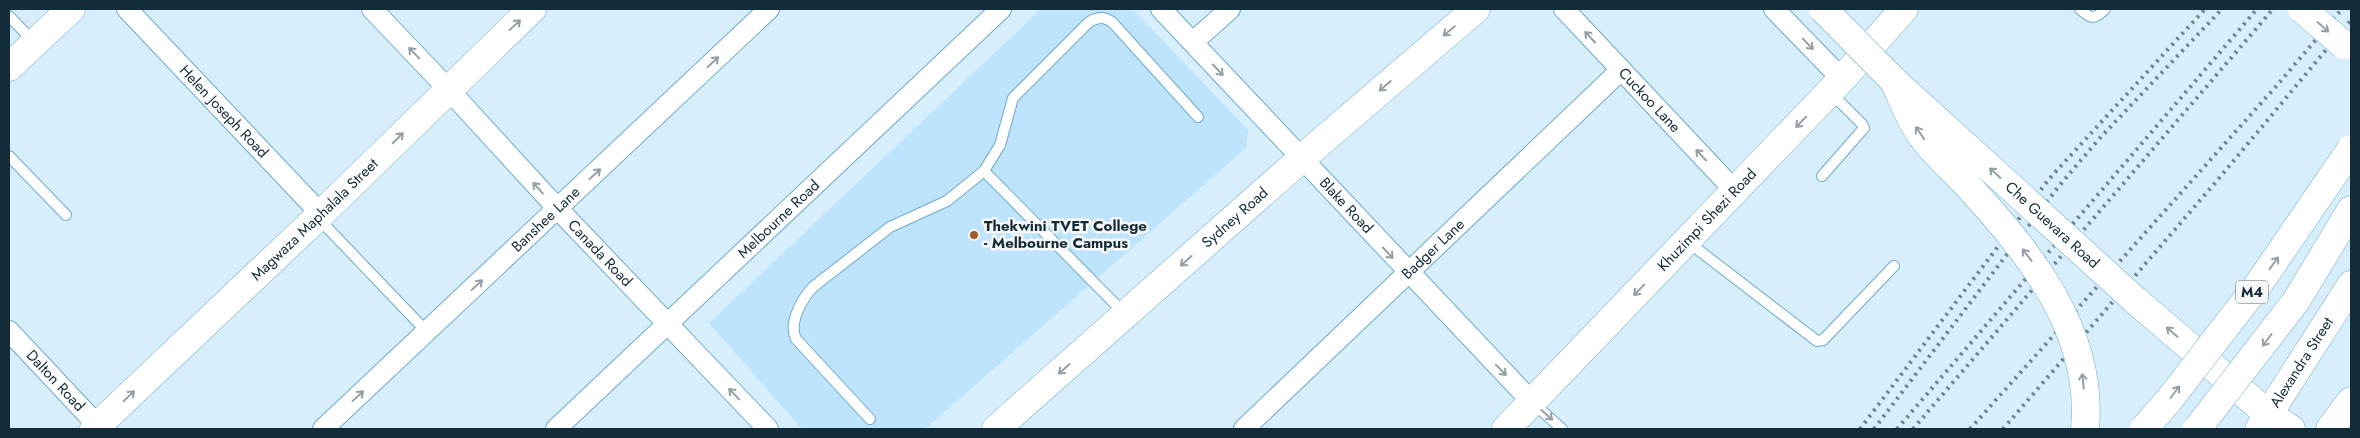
<svg xmlns="http://www.w3.org/2000/svg" width="2360" height="438" font-family="Jost,sans-serif">
<rect width="100%" height="100%" fill="#d7eefc"/>
<path fill="#bde4fc" d="M1041,9H1133L1248,130L1246,148L925,429H802L709,323Z"/>
<g fill="none" stroke-linecap="round" stroke-linejoin="round">
<defs>
<g id="lane">
<path d="M2080,9C2090,19 2095,20 2105,9"/>
<path d="M9,16L34,42"/>
<path d="M9,156L66,215"/>
<path d="M984,171L1124,313"/>
<path d="M1822,176L1864,128L1862,124L1831,93"/>
<path d="M318,218L427,332"/>
<path d="M1688,242L1817,341L1823,340L1894,266"/>
<path d="M1532,402L1562,429"/>
<path d="M870,419L796,339C788,323 802,299 813,287L890,227L947,201L984,171L1000,145L1013,98L1089,22C1098,17 1105,16 1113,23L1198,117"/>
</g>
<g id="street">
<path id="s1" d="M127,9L321,214"/>
<path id="s2" d="M372,9L448,89L558,209L768,429"/>
<path id="s3" d="M1161,9L1531,401"/>
<path id="s4" d="M1564,9L1735,191"/>
<path d="M1774,9L1842,79"/>
<path d="M1193,42L1230,9"/>
<path id="s5" d="M9,331L101,429"/>
<path id="s6" d="M323,429L769,9"/>
<path id="s7" d="M556,429L1001,9"/>
<path id="s8" d="M1244,429L1621,70"/>
</g>
<g id="secondary">
<path d="M9,67L71,9"/>
<path d="M2135,300L2268,414L2291,429"/>
<path id="s9" d="M94,429L321,214L532,9"/>
<path id="s10" d="M996,429L1301,159L1476,9"/>
<path id="s11" d="M1506,429L1842,79L1904,9"/>
<path id="s12" d="M2259,429L2351,285"/>
<path d="M2330,429L2351,401"/>
</g>
<path id="highway" d="M2296,301L2351,210"/>
</defs>
<use href="#lane" stroke="#6faacb" stroke-width="12"/>
<use href="#street" stroke="#6faacb" stroke-width="22"/>
<use href="#secondary" stroke="#6faacb" stroke-width="29"/>
<use href="#highway" stroke="#6faacb" stroke-width="29"/>
<use href="#lane" stroke="#fff" stroke-width="10"/>
<use href="#street" stroke="#fff" stroke-width="20"/>
<use href="#secondary" stroke="#fff" stroke-width="28"/>
<use href="#highway" stroke="#fff" stroke-width="28"/>
<g stroke="#6c8491" stroke-width="4" stroke-dasharray="2.5 5" stroke-linecap="butt">
<path d="M1860,429L2049,179L2205,9"/>
<path d="M1874,429L2059,186L2099,139L2222,9"/>
<path d="M1897,429L2257,9"/>
<path d="M1913,429L2273,9"/>
<path d="M1970,429L2279,83L2342,9"/>
<path d="M2003,429L2215,183L2351,20"/>
</g>
<defs>
<g id="secondary-bridge">
<path id="s13" d="M1823,9L1894,81L2135,300"/>
<path d="M2302,9L2344,45"/>
</g>
<g id="highway-bridge">
<path d="M1894,81C1902,98 1908,116 1919,132C1932,152 1953,169 1970,188C2031,255 2094,332 2085,429"/>
<path d="M2144,429L2169,400L2258,285L2351,149"/>
<path d="M2197,429L2296,301"/>
</g>
</defs>
<use href="#secondary-bridge" stroke="#6faacb" stroke-width="29" stroke-linecap="butt"/>
<use href="#highway-bridge" stroke="#6faacb" stroke-width="29" stroke-linecap="butt"/>
<use href="#secondary-bridge" stroke="#fff" stroke-width="28"/>
<use href="#highway-bridge" stroke="#fff" stroke-width="28"/>
</g>
<defs><path id="oneway-shaft" d="M-6 0H5M1.5-3L5.5 0L1.5 3" fill="none" stroke-width="1.6" stroke-linecap="round" stroke-linejoin="round" transform="scale(1.25)"/></defs>
<g stroke="#95a0a6">
<use href="#oneway-shaft" transform="translate(515 25) rotate(-43)"/>
<use href="#oneway-shaft" transform="translate(2323 27) rotate(41)"/>
<use href="#oneway-shaft" transform="translate(1449 31) rotate(140)"/>
<use href="#oneway-shaft" transform="translate(1590 37) rotate(-133)"/>
<use href="#oneway-shaft" transform="translate(1808 44) rotate(46)"/>
<use href="#oneway-shaft" transform="translate(414 53) rotate(-134)"/>
<use href="#oneway-shaft" transform="translate(713 62) rotate(-43)"/>
<use href="#oneway-shaft" transform="translate(1218 70) rotate(47)"/>
<use href="#oneway-shaft" transform="translate(1385 86) rotate(139)"/>
<use href="#oneway-shaft" transform="translate(1801 122) rotate(134)"/>
<use href="#oneway-shaft" transform="translate(1920 133) rotate(-124)"/>
<use href="#oneway-shaft" transform="translate(398 138) rotate(-45)"/>
<use href="#oneway-shaft" transform="translate(1701 155) rotate(-133)"/>
<use href="#oneway-shaft" transform="translate(1995 173) rotate(-138)"/>
<use href="#oneway-shaft" transform="translate(595 174) rotate(-43)"/>
<use href="#oneway-shaft" transform="translate(538 188) rotate(-132)"/>
<use href="#oneway-shaft" transform="translate(1388 253) rotate(47)"/>
<use href="#oneway-shaft" transform="translate(2027 255) rotate(-128)"/>
<use href="#oneway-shaft" transform="translate(1186 261) rotate(138)"/>
<use href="#oneway-shaft" transform="translate(2274 263) rotate(-54)"/>
<use href="#oneway-shaft" transform="translate(477 285) rotate(-43)"/>
<use href="#oneway-shaft" transform="translate(1639 290) rotate(134)"/>
<use href="#oneway-shaft" transform="translate(2172 332) rotate(-139)"/>
<use href="#oneway-shaft" transform="translate(2267 340) rotate(127)"/>
<use href="#oneway-shaft" transform="translate(1064 369) rotate(138)"/>
<use href="#oneway-shaft" transform="translate(1501 370) rotate(46)"/>
<use href="#oneway-shaft" transform="translate(2083 381) rotate(-96)"/>
<use href="#oneway-shaft" transform="translate(2175 392) rotate(-53)"/>
<use href="#oneway-shaft" transform="translate(734 394) rotate(-134)"/>
<use href="#oneway-shaft" transform="translate(129 396) rotate(-44)"/>
<use href="#oneway-shaft" transform="translate(358 396) rotate(-43)"/>
<use href="#oneway-shaft" transform="translate(1547 415) rotate(42)"/>
</g>
<circle fill="#9c5a28" stroke="#f7f7f7" stroke-width="2" cx="974" cy="235" r="5"/>
<g text-anchor="middle" stroke-width="5" stroke-linejoin="round" paint-order="stroke">
<rect fill="#f7f7f7" stroke="#576972" stroke-width="1" x="2236" y="280.5" width="32" height="23" rx="4"/>
<g font-size="14" font-weight="bold" fill="#132c39">
<text x="2252" y="297">M4</text>
</g>
<g font-size="15" fill="#132c39" stroke="#f7f7f7">
<text dy="5" stroke="none"><textPath href="#s4" startOffset="125">Cuckoo Lane</textPath></text>
<text dy="5" stroke="none"><textPath href="#s1" startOffset="141">Helen Joseph Road</textPath></text>
<text dy="5" stroke="none"><textPath href="#s3" startOffset="270">Blake Road</textPath></text>
<text dy="5" stroke="none"><textPath href="#s10" startOffset="319">Sydney Road</textPath></text>
<text dy="5" stroke="none"><textPath href="#s6" startOffset="306">Banshee Lane</textPath></text>
<text dy="5" stroke="none"><textPath href="#s7" startOffset="306">Melbourne Road</textPath></text>
<text dy="5" stroke="none"><textPath href="#s9" startOffset="304">Magwaza Maphalala Street</textPath></text>
<text dy="5" stroke="none"><textPath href="#s11" startOffset="290">Khuzimpi Shezi Road</textPath></text>
<text dy="5" stroke="none"><textPath href="#s13" startOffset="315">Che Guevara Road</textPath></text>
<text dy="5" stroke="none"><textPath href="#s8" startOffset="261">Badger Lane</textPath></text>
<text dy="5" stroke="none"><textPath href="#s2" startOffset="334">Canada Road</textPath></text>
<text dy="5" stroke="none"><textPath href="#s12" startOffset="79">Alexandra Street</textPath></text>
<text dy="5" stroke="none"><textPath href="#s5" startOffset="68">Dalton Road</textPath></text>
</g>
<g font-size="15" font-weight="bold" fill="#132c39" stroke="#f7f7f7" text-anchor="start">
<text x="984" y="231">Thekwini TVET College<tspan x="984" dy="17">- Melbourne Campus</tspan></text>
</g>
</g>
<rect width="2360" height="438" fill="none" stroke="#132c39" stroke-width="20"/>
</svg>
